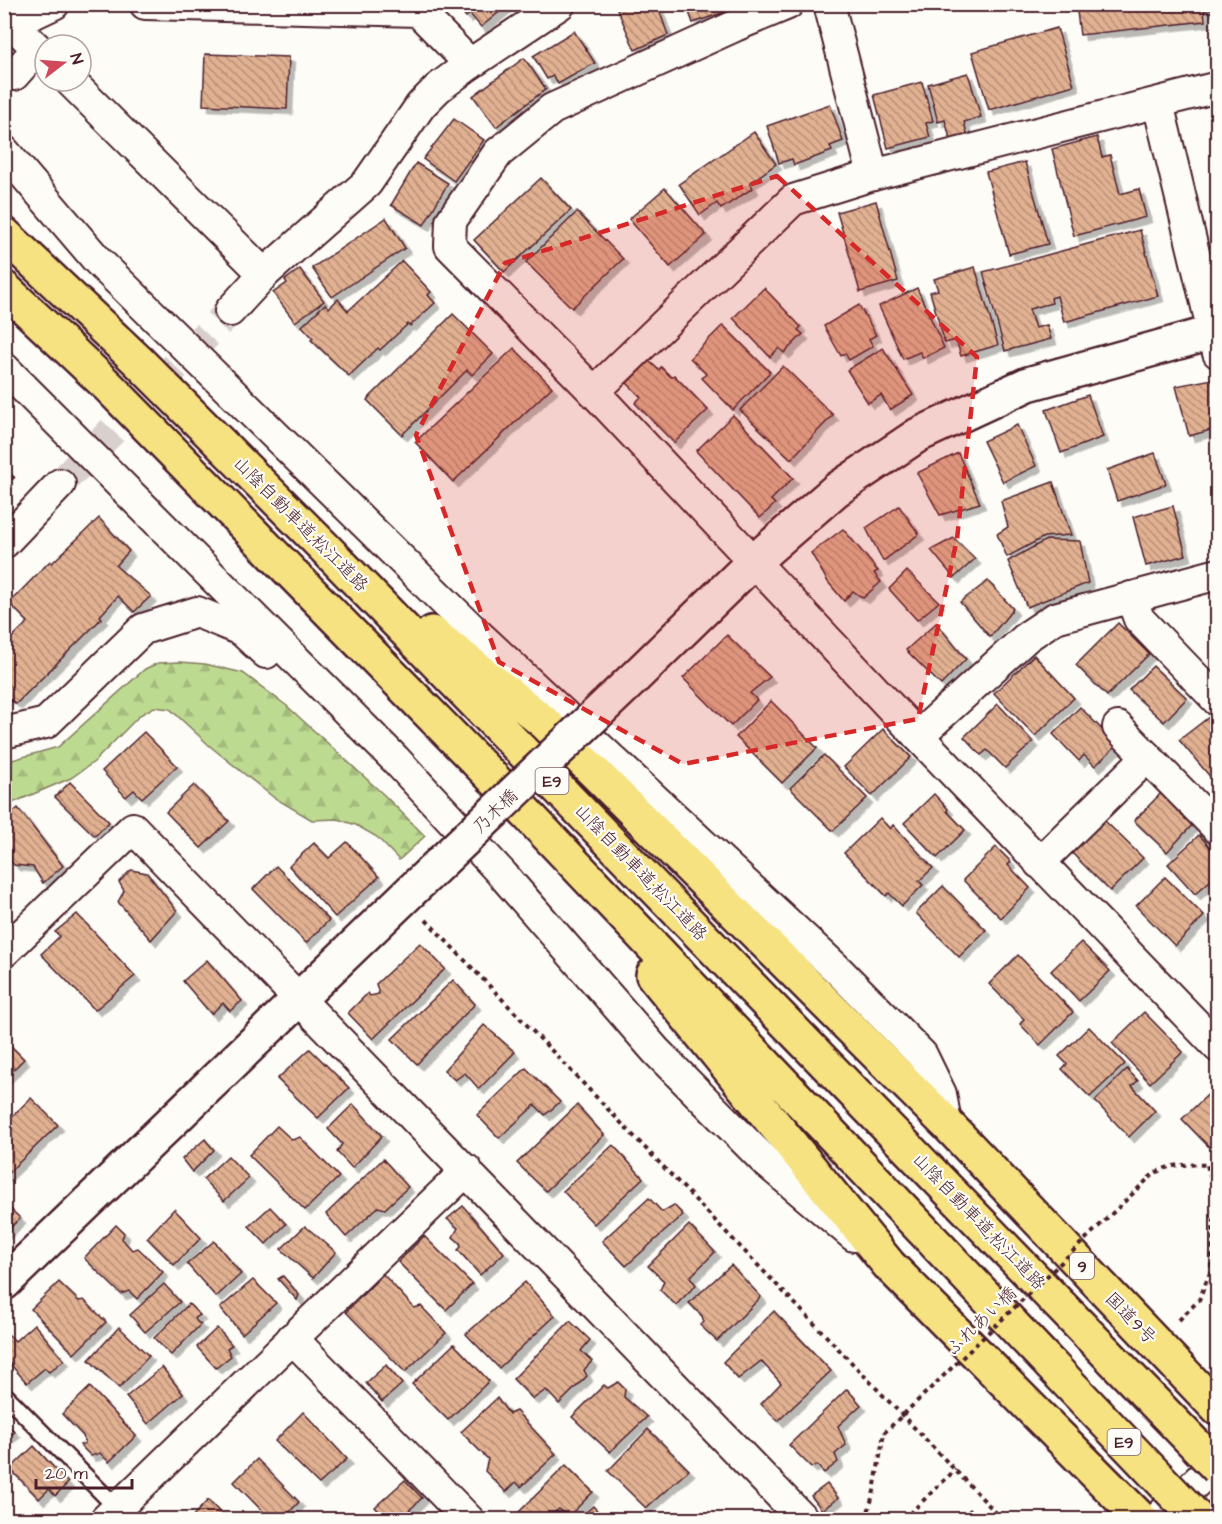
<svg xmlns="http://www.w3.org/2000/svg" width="1222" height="1524" font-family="'Architects Daughter','Klee One',sans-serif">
<defs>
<pattern id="forest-firs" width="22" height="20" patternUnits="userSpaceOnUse" patternTransform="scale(1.5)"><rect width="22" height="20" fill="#bdda91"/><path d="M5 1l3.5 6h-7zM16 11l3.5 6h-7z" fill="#a4bb7d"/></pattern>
<pattern id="building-back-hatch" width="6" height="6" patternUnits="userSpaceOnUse" patternTransform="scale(1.5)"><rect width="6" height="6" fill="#e1b192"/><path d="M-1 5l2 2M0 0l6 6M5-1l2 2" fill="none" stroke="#b88f77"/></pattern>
<filter id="shadow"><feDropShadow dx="5.5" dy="5.5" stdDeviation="0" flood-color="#0004"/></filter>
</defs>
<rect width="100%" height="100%" fill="#fdfcf7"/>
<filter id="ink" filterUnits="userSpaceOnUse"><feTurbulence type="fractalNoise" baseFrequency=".0167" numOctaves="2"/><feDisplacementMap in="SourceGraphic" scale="12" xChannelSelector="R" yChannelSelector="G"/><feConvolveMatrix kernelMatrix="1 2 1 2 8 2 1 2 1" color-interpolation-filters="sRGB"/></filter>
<g filter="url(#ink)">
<path fill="url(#forest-firs)" stroke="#847c5e" stroke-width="1.5" d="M180,662L205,664L243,673L287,706L384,795L425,836L399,860L377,837L356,825L337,819L312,820L273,797L211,747L170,709L154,707L140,715L94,762L71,778L5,806V762L58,747L145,669L158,663Z"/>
<g fill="url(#building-back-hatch)" stroke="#4a1f2b" stroke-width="1.5" filter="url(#shadow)">
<path d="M455,4H509L481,27L470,14L466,17Z"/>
<path d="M615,4H657L668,35L635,50Z"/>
<path d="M686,4H739V7L693,23Z"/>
<path d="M1076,4H1213L1214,9L1204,10L1205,21L1080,35Z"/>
<path d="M1057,28L1074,85L989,110L972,52Z"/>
<path d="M574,31L595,63L558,84L553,76L547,79L533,56Z"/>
<path d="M205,54L289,57L287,109L203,105Z"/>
<path d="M524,58L546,89L496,127L473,96Z"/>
<path d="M968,73L981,117L964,122L968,137L951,142L945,120L938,122L928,84Z"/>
<path d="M922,82L933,121L926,123L930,137L888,148L874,95Z"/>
<path d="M830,104L843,141L830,146L832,151L794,165L792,159L779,163L767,126Z"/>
<path d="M454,119L484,140L454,181L423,159Z"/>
<path d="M754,132L776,164L750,183L753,188L721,209L717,203L700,215L679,184Z"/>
<path d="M1097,137L1102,157L1110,155L1120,194L1139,189L1146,217L1074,236L1052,149Z"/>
<path d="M1025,162L1048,244L1009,254L986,172Z"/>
<path d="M416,163L448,183L424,225L391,205Z"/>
<path d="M541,178L571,210L504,272L474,240Z"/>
<path d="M665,188L706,235L670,267L629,219Z"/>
<path d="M876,201L898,281L860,292L837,212Z"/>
<path d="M577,212L623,259L572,308L526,262Z"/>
<path d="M386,218L405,248L332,297L312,268Z"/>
<path d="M1140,230L1158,296L1064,322L1057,296L1051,298L1052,303L1029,309L1035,328L1047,325L1051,339L1005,351L983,272Z"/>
<path d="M402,261L431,292L428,295L435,303L410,326L408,324L380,350L378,348L349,376L311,340L313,338L302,326L325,304L329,308L338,299L348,311Z"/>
<path d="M975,267L998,345L961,356L956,340L945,343L930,292L938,290L934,279Z"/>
<path d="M300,269L324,301L295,322L273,293L287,283L285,280Z"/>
<path d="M764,288L801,327L798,330L803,334L784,353L779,348L770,357L733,318Z"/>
<path d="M917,288L944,348L923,358L920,352L903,359L879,306Z"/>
<path d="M859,305L876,335L869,339L873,346L849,360L845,353L841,356L824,326Z"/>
<path d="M453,314L493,354L472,375L467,370L402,435L367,400Z"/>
<path d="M723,325L770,372L733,410L702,378L706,374L690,358Z"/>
<path d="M514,348L552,387L453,482L415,442Z"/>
<path d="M883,348L913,395L890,410L881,395L868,403L847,370Z"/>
<path d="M649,361L659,370L661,367L671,377L674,375L708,410L674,443L635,403L641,397L627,383Z"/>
<path d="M783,366L833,415L791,459L740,410Z"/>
<path d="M1212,379L1218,397V428L1189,436L1176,386Z"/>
<path d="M1088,395L1103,437L1061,453L1046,410Z"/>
<path d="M733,415L793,478L771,500L775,504L760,518L696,451Z"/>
<path d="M1017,425L1036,466L1003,482L983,441Z"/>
<path d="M958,453L980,503L940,515L917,473Z"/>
<path d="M1155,453L1166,484L1117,501L1107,470Z"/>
<path d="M1053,482L1071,535L1044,537L1007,557L997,534L1008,527L1001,501Z"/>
<path d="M899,506L919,534L883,561L866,528Z"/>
<path d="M1173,506L1186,555L1146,566L1133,517Z"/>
<path d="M99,518L129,551L116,566L151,596L134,612L118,596L100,616L102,618L16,704L4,694V645L28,622L9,603L50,561L52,563Z"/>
<path d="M843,529L878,571L874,573L881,582L863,598L853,591L844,601L828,582L811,553Z"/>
<path d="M954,538L975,559L954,578L931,550Z"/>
<path d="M1046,540L1080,541L1088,583L1027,607L1008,561Z"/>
<path d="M907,571L939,602L917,620L889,589Z"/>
<path d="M988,581L1013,609L990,637L960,602Z"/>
<path d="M936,623L966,659L941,685L906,650Z"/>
<path d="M1118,623L1149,654L1107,696L1076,665Z"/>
<path d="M727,635L770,677L750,693L757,700L731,726L683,678Z"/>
<path d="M1034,655L1074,698L1035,736L994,693Z"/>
<path d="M1153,666L1187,698L1164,722L1129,690Z"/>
<path d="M771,701L817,748L782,783L736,737Z"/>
<path d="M998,704L1033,742L1005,768L987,750L981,755L964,737Z"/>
<path d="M1080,707L1117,745L1095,766L1084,755L1079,761L1053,734Z"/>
<path d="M1213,714L1218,719V777L1213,780L1179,740Z"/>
<path d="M883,729L911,757L872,796L844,767Z"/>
<path d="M144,732L177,766L142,798L134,790L126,797L102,771Z"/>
<path d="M824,755L867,798L833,831L790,788Z"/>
<path d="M70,782L109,822L95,836L55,797Z"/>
<path d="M194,785L229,821L201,848L166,812Z"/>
<path d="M1164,790L1196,821L1167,852L1134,821Z"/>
<path d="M934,794L948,809L947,811L965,830L937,858L904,823Z"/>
<path d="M18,808L63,866L43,883L33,867L14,865L4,853V820Z"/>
<path d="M880,818L890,829L893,825L933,868L919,881L923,885L902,906L889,893L886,896L844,853Z"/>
<path d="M1104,820L1143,858L1110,891L1071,852Z"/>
<path d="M1199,835L1218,856V874L1195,894L1168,864Z"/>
<path d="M347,842L379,877L335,917L289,866L314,843L329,858Z"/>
<path d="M996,847L1011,862L1008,865L1030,888L1001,918L963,880Z"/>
<path d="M276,866L329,920L306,943L253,889Z"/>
<path d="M131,870L147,873L177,911L151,940L118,902L124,891L119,882Z"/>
<path d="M1165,877L1204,916L1175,946L1136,906Z"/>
<path d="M943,886L986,930L959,957L916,913Z"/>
<path d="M77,914L135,976L95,1010L41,954L60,936L55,932Z"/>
<path d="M1081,942L1110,971L1079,1001L1051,971Z"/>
<path d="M420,943L445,969L373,1039L348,1013L368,993L370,996L379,994L376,984Z"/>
<path d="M1018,955L1073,1012L1040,1045L1020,1024L1024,1019L989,984Z"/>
<path d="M207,960L242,1001L230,1011L223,1003L211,1014L183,981Z"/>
<path d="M453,980L475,1004L417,1064L392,1039Z"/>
<path d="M1144,1012L1183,1052L1150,1083L1112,1043Z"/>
<path d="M484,1025L515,1052L479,1089L465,1073L455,1080L444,1070Z"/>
<path d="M1089,1027L1125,1064L1090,1097L1062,1069L1067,1064L1059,1056Z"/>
<path d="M4,1039L24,1059L4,1079Z"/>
<path d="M310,1049L349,1088L318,1118L277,1079Z"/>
<path d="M526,1068L560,1102L545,1115L535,1105L499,1138L477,1115Z"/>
<path d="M1127,1069L1138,1081L1132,1086L1155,1111L1129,1137L1095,1101Z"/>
<path d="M1218,1085V1145L1212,1150L1182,1119Z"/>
<path d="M31,1098L58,1125L5,1176L4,1124Z"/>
<path d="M353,1104L382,1136L352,1168L337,1152L342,1144L328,1129Z"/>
<path d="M577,1105L604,1135L546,1191L517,1163Z"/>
<path d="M277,1126L292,1140L300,1137L339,1177L305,1210L249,1155Z"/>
<path d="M205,1139L214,1150L192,1172L182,1159Z"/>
<path d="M613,1145L643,1178L594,1224L563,1191Z"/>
<path d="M228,1156L249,1178L224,1201L203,1179Z"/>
<path d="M383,1159L408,1187L385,1209L378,1207L346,1237L326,1214Z"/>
<path d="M649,1198L662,1212L674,1205L683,1215L626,1266L602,1241Z"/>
<path d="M4,1203L20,1218L4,1234Z"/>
<path d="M463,1206L504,1253L480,1275L458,1250L461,1247L460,1243L453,1237L458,1228L447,1219Z"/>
<path d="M270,1207L286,1224L266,1244L249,1226Z"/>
<path d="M174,1209L201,1238L174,1265L147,1238Z"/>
<path d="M116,1225L124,1233L122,1239L132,1250L138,1248L163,1272L137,1299L129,1291L121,1294L84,1258Z"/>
<path d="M689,1225L715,1252L690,1277L696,1285L676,1305L660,1290L664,1281L648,1266Z"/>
<path d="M305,1226L336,1252L313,1278L281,1249Z"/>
<path d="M424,1236L472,1284L446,1310L398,1262Z"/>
<path d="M214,1241L241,1274L216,1297L187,1264Z"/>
<path d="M731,1265L761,1297L717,1341L700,1325L704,1322L702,1316L689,1303Z"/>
<path d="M383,1274L414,1308L421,1306L446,1333L405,1372L346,1312Z"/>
<path d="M283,1276L299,1295L297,1300L278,1279Z"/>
<path d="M253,1280L276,1303L242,1334L220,1308Z"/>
<path d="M59,1282L79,1301L84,1300L106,1322L74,1354L31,1309Z"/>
<path d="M525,1282L555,1316L499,1368L466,1334Z"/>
<path d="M164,1284L180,1302L145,1332L130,1315Z"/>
<path d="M189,1304L200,1315L195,1318L197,1322L201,1324L171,1355L154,1338Z"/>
<path d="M774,1311L831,1371L778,1421L761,1404L781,1383L761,1361L738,1379L723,1362Z"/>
<path d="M570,1321L590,1340L581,1351L592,1361L584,1370L587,1376L559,1404L546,1390L533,1399L513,1379Z"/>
<path d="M34,1324L64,1360L49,1372L45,1368L27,1383L4,1357V1339L9,1335L15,1341Z"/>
<path d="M119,1327L149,1356L119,1388L89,1360Z"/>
<path d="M217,1328L232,1345L227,1348L231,1356L216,1368L197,1347Z"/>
<path d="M454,1344L489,1381L448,1420L412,1384Z"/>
<path d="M386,1365L402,1384L382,1402L366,1383Z"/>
<path d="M162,1367L183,1394L148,1424L126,1397Z"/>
<path d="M618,1382L625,1389L624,1397L647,1417L610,1452L572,1417L604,1385L608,1388Z"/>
<path d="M90,1387L136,1436L109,1462L100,1453L91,1456L80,1445L85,1443L83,1436L62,1414Z"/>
<path d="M847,1389L861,1405L838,1426L846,1445L835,1454L838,1462L824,1473L817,1465L811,1467L789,1445Z"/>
<path d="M497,1398L509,1414L516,1411L556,1454L521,1487L516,1482L506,1492L485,1471L488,1459L461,1432Z"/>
<path d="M303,1412L347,1459L319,1484L275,1441Z"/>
<path d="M4,1422L15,1432L4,1440Z"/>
<path d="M648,1429L689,1470L646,1508L608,1471Z"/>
<path d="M34,1446L68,1483L55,1496L49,1489L39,1499L10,1469Z"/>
<path d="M257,1459L299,1502L282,1520H271L234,1482Z"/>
<path d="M566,1465L593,1492L568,1517L559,1509L549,1517L551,1520H517L514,1517Z"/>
<path d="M405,1480L422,1498L399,1520H387L375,1507Z"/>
<path d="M827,1484L838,1498L822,1510L811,1496Z"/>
<path d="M208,1500L227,1520H189Z"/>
<path d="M593,1506L606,1520H577Z"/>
<path d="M970,1509L979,1520H958Z"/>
<path d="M365,1511L373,1520H356Z"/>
</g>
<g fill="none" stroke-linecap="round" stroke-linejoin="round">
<path stroke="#d9d0ce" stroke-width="30" stroke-dasharray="30 15" stroke-linecap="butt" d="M60,484L230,311"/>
<defs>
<path id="lane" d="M4,1394L117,1508"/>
<g id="street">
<path d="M145,4L418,11L470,64"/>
<path d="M788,4L735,26L552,109L498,153L451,221L450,246L594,392L918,736L1218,1047"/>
<path d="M829,4L873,175L1218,87"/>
<path d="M4,16L45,56"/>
<path d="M12,24L54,4"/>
<path d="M14,75L37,49"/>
<path d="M70,81L264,274"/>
<path d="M1158,103L1218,353"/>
<path d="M4,151L98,261L471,628L837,969L922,1055L941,1094L946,1123"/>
<path d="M230,311L264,274L367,183L421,105L438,88L470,64L560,4"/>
<path d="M4,368L395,759L503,875L656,1051L765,1161L854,1236"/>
<path d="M594,392L793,200L873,175"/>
<path d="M4,543L60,484"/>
<path d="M1131,597L1139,619L1218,701"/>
<path d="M1118,727L1147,757"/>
<path d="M4,733L46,723L143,629L197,612L241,630L266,653"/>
<path d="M918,736L1028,636L1055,618L1218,574"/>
<path d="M1039,863L1147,757L1218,829"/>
<path d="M4,952L133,828L804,1520"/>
<path d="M292,1338L469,1520"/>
<path d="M105,1520L467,1170"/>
<path d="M1156,1520L1218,1462"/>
</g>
<g id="secondary">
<path d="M632,680L753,562L836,490L918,435L1028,384L1218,331"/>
<path d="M4,1283L411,891"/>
</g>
<g id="highway">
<path d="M4,234L137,360L323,546L1091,1337"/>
<path d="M4,288L109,387L491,776L1050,1364"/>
<path d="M432,633L545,723L946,1123L1218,1409"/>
<path d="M653,975L889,1265L1142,1520"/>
</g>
</defs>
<use href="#lane" stroke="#4a1f2b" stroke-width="20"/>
<use href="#street" stroke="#4a1f2b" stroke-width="34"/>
<use href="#secondary" stroke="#4a1f2b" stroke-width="38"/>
<use href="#highway" stroke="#4a1f2b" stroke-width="38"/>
<g stroke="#4a1f2b" stroke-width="4" stroke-dasharray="4.5 4.5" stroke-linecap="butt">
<path d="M4,470L17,481"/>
<path d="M426,920L1003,1520"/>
<path d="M1149,1178C1166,1161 1195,1165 1218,1165"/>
<path d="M1179,1320L1199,1300L1211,1270L1215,1194L1207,1165"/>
<path d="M866,1520L874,1491L884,1433"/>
<path d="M903,1520L956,1469"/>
</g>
<use href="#lane" stroke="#fdfcf7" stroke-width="15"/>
<use href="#street" stroke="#fdfcf7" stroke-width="30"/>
<use href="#secondary" stroke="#fdfcf7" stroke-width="33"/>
<use href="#highway" stroke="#f7e281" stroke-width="33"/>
<defs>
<path id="secondary-bridge" d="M411,891L632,680"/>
<g id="highway-bridge">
<path d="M1091,1337L1218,1468"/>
<path d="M1050,1364L1199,1520"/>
</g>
</defs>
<use href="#secondary-bridge" stroke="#4a1f2b" stroke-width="38" stroke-linecap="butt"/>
<use href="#highway-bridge" stroke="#4a1f2b" stroke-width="38" stroke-linecap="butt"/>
<path stroke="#4a1f2b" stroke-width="4" stroke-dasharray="4.5 4.5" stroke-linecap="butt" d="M884,1433L1149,1178"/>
<use href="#secondary-bridge" stroke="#fdfcf7" stroke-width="33"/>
<use href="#highway-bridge" stroke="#f7e281" stroke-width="33"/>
</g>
</g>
<path fill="#d62828" fill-opacity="0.2" stroke="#d62828" stroke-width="4.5" stroke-dasharray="12 8" stroke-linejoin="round" d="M777,176L977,357L957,539L918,719L683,764L499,662L416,435L505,263Z"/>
<g text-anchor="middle" stroke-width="4.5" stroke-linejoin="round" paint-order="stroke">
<g fill="#fdfcf7" stroke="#806168" stroke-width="1.5">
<rect x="535.5" y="768" width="33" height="26" rx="4.5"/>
<rect x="1070" y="1253" width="24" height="26" rx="4.5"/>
<rect x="1107.5" y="1429" width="33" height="26" rx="4.5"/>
</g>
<g font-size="16" font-weight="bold" fill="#4a1f2b">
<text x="552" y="787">E9</text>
<text x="1082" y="1272">9</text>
<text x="1124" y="1448">E9</text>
</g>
<g font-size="18" fill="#4a1f2b" stroke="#fdfcf7">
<text transform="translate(301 524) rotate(45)" y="6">山陰自動車道;松江道路</text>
<text transform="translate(495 811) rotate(-44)" y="6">乃木橋</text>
<text transform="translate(641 872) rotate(46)" y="6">山陰自動車道;松江道路</text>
<text transform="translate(979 1221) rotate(46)" y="6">山陰自動車道;松江道路</text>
<text transform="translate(1131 1318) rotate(46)" y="6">国道9号</text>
<text transform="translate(981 1321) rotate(-44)" y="6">ふれあい橋</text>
</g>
</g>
<rect width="1222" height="1524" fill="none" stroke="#fdfcf7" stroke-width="24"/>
<rect x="12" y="12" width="1198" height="1500" fill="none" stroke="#4a1f2b" stroke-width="2" filter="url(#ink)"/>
<g transform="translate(63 63) rotate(73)"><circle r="28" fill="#fdfcf7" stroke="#b5a4a5" stroke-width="1.5"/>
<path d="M0-4.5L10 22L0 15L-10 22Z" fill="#d1495b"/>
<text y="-9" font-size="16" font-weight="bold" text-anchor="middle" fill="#4a1f2b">N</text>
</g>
<path d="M36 1479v9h96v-9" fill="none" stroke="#4a1f2b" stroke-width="3"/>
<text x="45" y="1479" font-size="18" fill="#4a1f2b" stroke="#fdfcf7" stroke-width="4.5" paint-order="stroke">20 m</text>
</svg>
